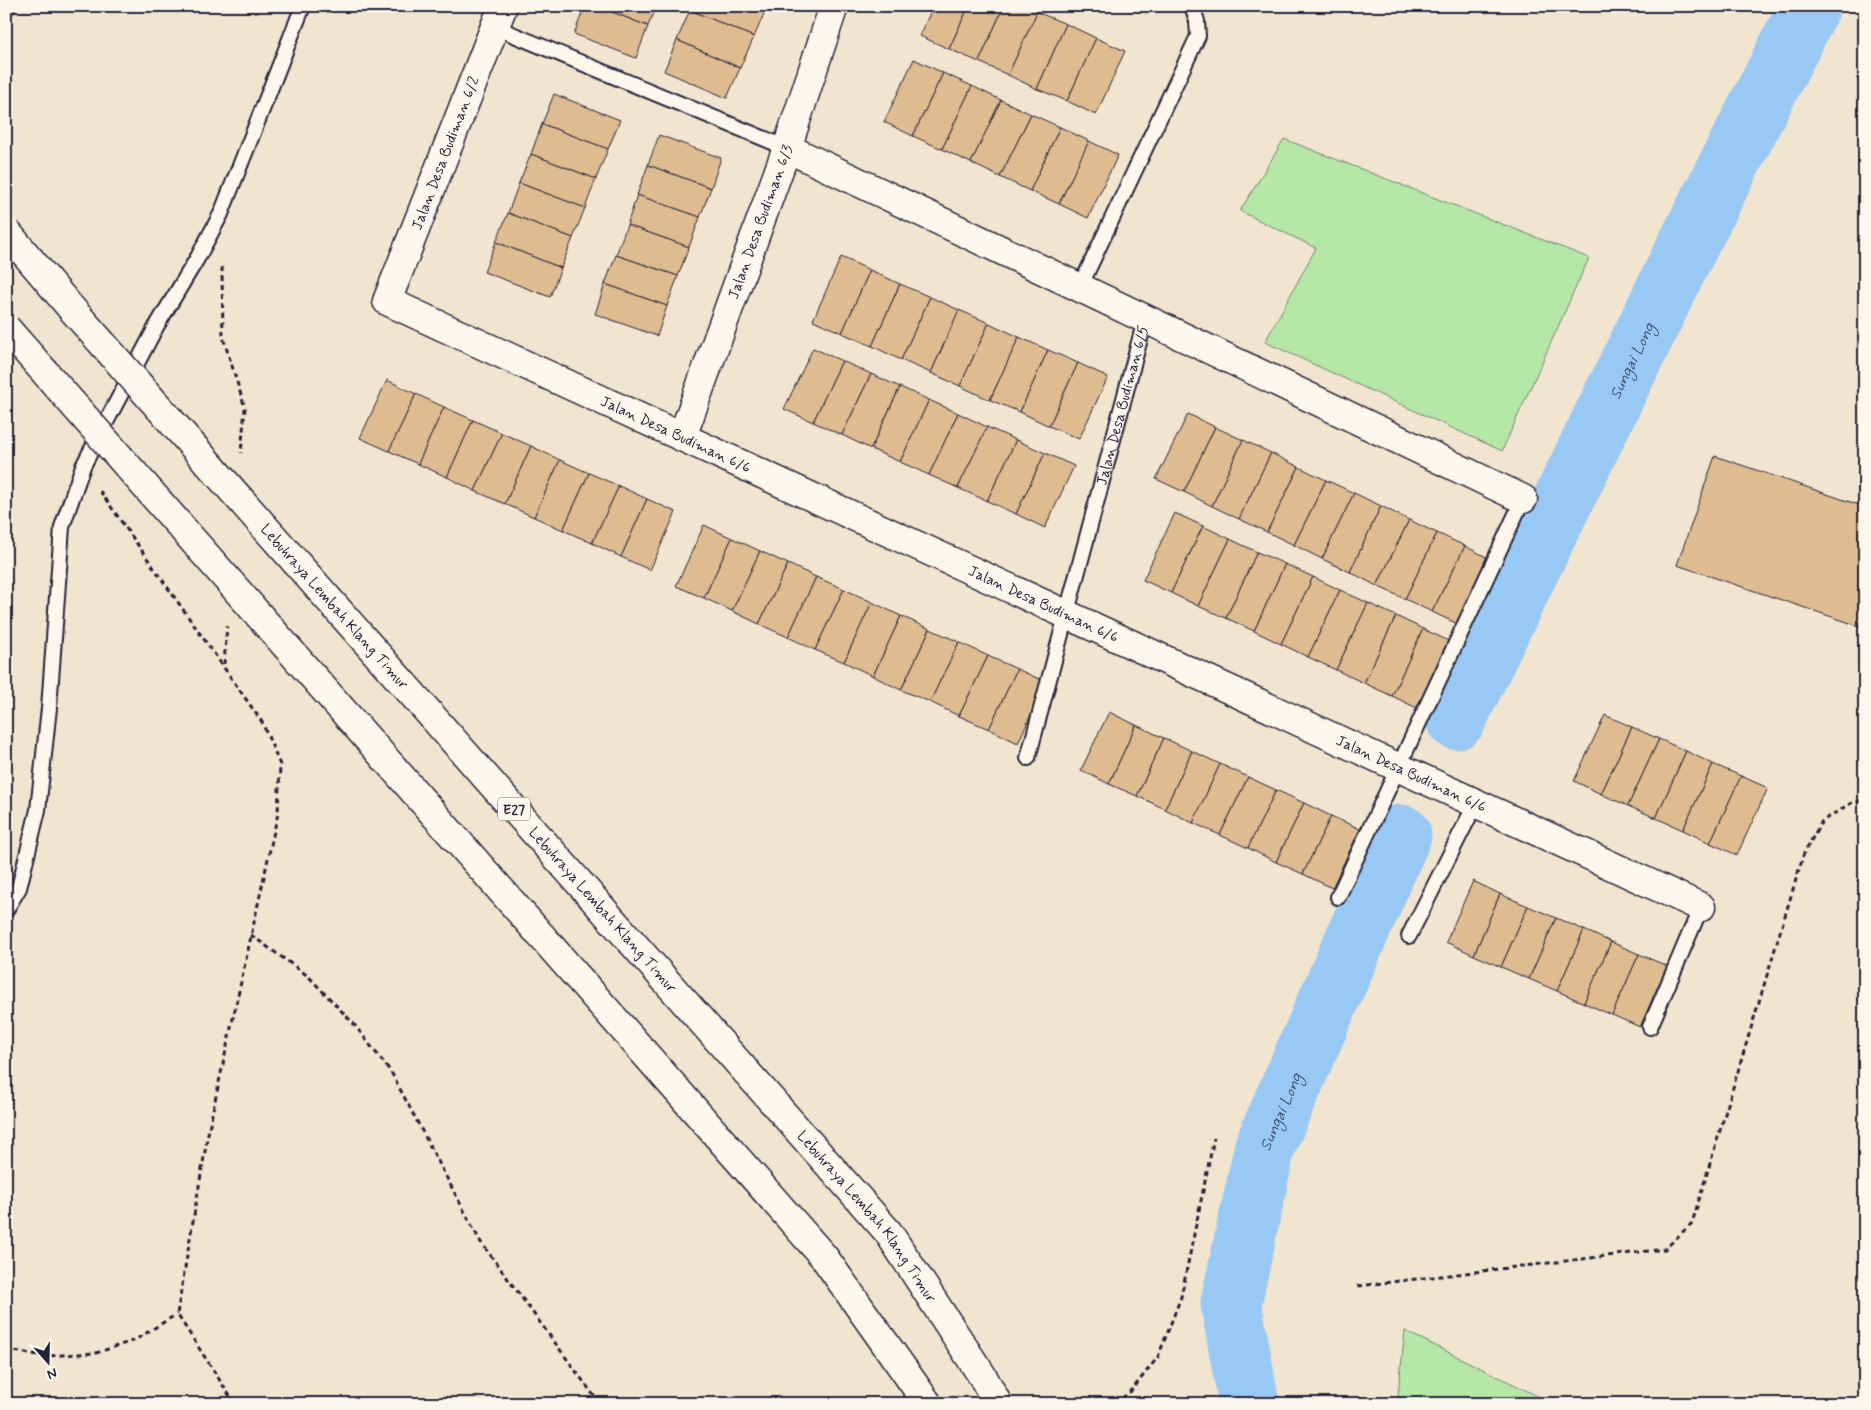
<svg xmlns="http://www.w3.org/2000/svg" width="1871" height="1410" font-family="Mynerve,sans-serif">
<rect width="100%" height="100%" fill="#f2e5d0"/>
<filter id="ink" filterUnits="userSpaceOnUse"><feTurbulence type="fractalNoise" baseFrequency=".02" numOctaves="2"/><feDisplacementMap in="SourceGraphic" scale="10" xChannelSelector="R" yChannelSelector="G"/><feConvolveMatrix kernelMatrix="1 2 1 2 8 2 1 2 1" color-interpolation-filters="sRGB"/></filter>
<g filter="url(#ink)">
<g fill="#b5e7a7" stroke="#6c8471">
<path d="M1284,139L1589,258L1502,451L1265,342L1316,248L1240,211Z"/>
<path d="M1405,1331L1554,1404H1397Z"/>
</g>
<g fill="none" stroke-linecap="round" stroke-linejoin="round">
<g stroke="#98c8f4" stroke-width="61">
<path id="s1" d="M1456,719L1683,255L1810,6"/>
<path id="s2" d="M1249,1404L1231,1303L1265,1146L1401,835"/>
</g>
</g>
<g fill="#debc90" stroke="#22223b">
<path d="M585,6H597L648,26L636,58L574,34Z"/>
<path d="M597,6H657L648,26Z"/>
<path d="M692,6H766L767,7L754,37L690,10Z"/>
<path d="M933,6H969L949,49L920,36Z"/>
<path d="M969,6H1004L979,62L949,49Z"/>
<path d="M1004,6H1025L1037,12L1008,75L979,62Z"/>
<path d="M690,10L754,37L740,68L677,40Z"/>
<path d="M1037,12L1066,24L1037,89L1008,75Z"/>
<path d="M1066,24L1096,38L1067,101L1037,89Z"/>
<path d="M1096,38L1125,51L1096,115L1067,101Z"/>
<path d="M677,40L740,68L727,98L664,71Z"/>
<path d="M914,59L943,73L913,136L884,122Z"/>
<path d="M943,73L972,86L942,149L913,136Z"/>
<path d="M972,86L1001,100L971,163L942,149Z"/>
<path d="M554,94L620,120L608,149L542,124Z"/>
<path d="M1001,100L1031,114L1000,177L971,163Z"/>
<path d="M1031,114L1060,127L1030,191L1000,177Z"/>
<path d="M542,124L608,149L596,179L531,154Z"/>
<path d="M1060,127L1089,141L1059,204L1030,191Z"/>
<path d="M659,135L721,158L711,188L648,165Z"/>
<path d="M1089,141L1118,155L1088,218L1059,204Z"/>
<path d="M531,154L596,179L585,208L519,183Z"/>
<path d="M648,165L711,188L700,217L637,195Z"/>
<path d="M519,183L585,208L573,238L508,213Z"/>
<path d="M637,195L700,217L689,247L627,225Z"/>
<path d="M508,213L573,238L561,268L496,242Z"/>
<path d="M627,225L689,247L678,276L616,255Z"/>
<path d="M496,242L561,268L550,297L484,272Z"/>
<path d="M616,255L678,276L667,306L605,284Z"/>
<path d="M841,257L870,270L842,333L813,320Z"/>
<path d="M870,270L900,284L872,346L842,333Z"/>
<path d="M605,284L667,306L657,336L595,314Z"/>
<path d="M900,284L930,297L901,360L872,346Z"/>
<path d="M930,297L959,310L931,373L901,360Z"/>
<path d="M959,310L989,323L960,386L931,373Z"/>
<path d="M989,323L1019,337L990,400L960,386Z"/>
<path d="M1019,337L1048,350L1020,412L990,400Z"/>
<path d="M813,348L842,361L813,422L784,409Z"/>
<path d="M1048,350L1078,363L1049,426L1020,412Z"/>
<path d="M842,361L871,374L842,435L813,422Z"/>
<path d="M1078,363L1108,377L1079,439L1049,426Z"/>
<path d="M871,374L900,387L871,449L842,435Z"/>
<path d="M387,380L416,394L389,451L360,438Z"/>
<path d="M900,387L929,400L900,462L871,449Z"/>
<path d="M416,394L444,407L418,464L389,451Z"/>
<path d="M929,400L958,413L929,475L900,462Z"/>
<path d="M444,407L473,420L447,477L418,464Z"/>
<path d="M958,413L987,427L958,488L929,475Z"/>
<path d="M1188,414L1215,427L1184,492L1156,479Z"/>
<path d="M473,420L502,433L475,491L447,477Z"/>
<path d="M987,427L1016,440L987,501L958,488Z"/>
<path d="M1215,427L1243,440L1212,506L1184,492Z"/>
<path d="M502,433L531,446L505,504L475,491Z"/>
<path d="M1016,440L1045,453L1016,514L987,501Z"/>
<path d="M1243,440L1271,453L1239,519L1212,506Z"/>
<path d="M531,446L560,460L534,517L505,504Z"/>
<path d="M1045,453L1074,466L1045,528L1016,514Z"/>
<path d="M1271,453L1299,467L1267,532L1239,519Z"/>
<path d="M1715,456L1865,507V628L1677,565Z"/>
<path d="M560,460L589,473L563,530L534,517Z"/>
<path d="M1299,467L1326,480L1294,545L1267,532Z"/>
<path d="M589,473L619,486L592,543L563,530Z"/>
<path d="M1326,480L1354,493L1322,559L1294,545Z"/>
<path d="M619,486L647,499L621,557L592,543Z"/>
<path d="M1354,493L1381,506L1350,572L1322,559Z"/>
<path d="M647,499L676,512L650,570L621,557Z"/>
<path d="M1381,506L1409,520L1377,586L1350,572Z"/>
<path d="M1175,513L1203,526L1171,593L1143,580Z"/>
<path d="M1409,520L1437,533L1405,599L1377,586Z"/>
<path d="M704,525L732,538L704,598L676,586Z"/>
<path d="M1203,526L1230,539L1198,606L1171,593Z"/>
<path d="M1437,533L1465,546L1432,612L1405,599Z"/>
<path d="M732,538L760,551L732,611L704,598Z"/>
<path d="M1230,539L1257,552L1226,618L1198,606Z"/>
<path d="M1465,546L1492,560L1460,625L1432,612Z"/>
<path d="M760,551L788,564L759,624L732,611Z"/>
<path d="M1257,552L1285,564L1254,631L1226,618Z"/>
<path d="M788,564L816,577L788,637L759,624Z"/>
<path d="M1285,564L1313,577L1281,644L1254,631Z"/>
<path d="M816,577L844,589L815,650L788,637Z"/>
<path d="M1313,577L1340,590L1308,657L1281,644Z"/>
<path d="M844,589L872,602L844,662L815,650Z"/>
<path d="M1340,590L1368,603L1336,670L1308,657Z"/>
<path d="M872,602L901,616L873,676L844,662Z"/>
<path d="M1368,603L1396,616L1364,683L1336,670Z"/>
<path d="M901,616L930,629L901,690L873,676Z"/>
<path d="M1396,616L1423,629L1392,696L1364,683Z"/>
<path d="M930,629L959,642L930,702L901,690Z"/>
<path d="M1423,629L1451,642L1419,709L1392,696Z"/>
<path d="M959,642L988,656L959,716L930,702Z"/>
<path d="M988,656L1017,669L989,729L959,716Z"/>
<path d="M1017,669L1046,682L1018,743L989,729Z"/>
<path d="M1109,712L1136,725L1109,784L1081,770Z"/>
<path d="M1605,715L1632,727L1601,794L1574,781Z"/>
<path d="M1136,725L1164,738L1137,796L1109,784Z"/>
<path d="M1632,727L1659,739L1628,806L1601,794Z"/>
<path d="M1164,738L1192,751L1165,809L1137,796Z"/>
<path d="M1659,739L1686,751L1656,818L1628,806Z"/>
<path d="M1192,751L1220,764L1193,823L1165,809Z"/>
<path d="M1686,751L1713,764L1683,830L1656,818Z"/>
<path d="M1220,764L1248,777L1220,835L1193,823Z"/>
<path d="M1713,764L1741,776L1710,843L1683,830Z"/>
<path d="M1741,776L1768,788L1737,855L1710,843Z"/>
<path d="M1248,777L1276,790L1248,848L1220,835Z"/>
<path d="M1276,790L1304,803L1276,862L1248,848Z"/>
<path d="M1304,803L1331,816L1303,874L1276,862Z"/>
<path d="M1331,816L1360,829L1332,888L1303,874Z"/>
<path d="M1473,881L1500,894L1474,955L1446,942Z"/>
<path d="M1500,894L1528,906L1501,967L1474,955Z"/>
<path d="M1528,906L1556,918L1529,979L1501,967Z"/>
<path d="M1556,918L1584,930L1557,991L1529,979Z"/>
<path d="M1584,930L1611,942L1584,1003L1557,991Z"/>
<path d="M1611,942L1639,954L1612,1015L1584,1003Z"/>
<path d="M1639,954L1667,966L1640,1027L1612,1015Z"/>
</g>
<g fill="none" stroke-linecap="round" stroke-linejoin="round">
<defs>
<g id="service">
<path d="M6,9L8,6"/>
<path d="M495,27L787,148"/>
<path d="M1079,289L1198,36L1197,21L1192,6"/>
<path id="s3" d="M1028,758L1145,320"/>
<path d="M1338,897L1523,499"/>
<path d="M6,910L19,888L38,810L49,708L62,527L83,466L156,327L198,257L221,214L303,6"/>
<path d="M1409,936L1476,803"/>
<path d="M1650,1027L1701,907"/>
</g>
<g id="minor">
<path id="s4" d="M503,6L387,301L1701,907"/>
<path d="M787,148L1523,499"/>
<path id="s5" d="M682,437L787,148L834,6"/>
</g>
</defs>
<use href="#service" stroke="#22223b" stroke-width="18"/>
<use href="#minor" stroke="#22223b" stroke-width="31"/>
<g stroke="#22223b" stroke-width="3" stroke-dasharray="5 4" stroke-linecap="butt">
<path d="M222,267L223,337L245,408L241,453"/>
<path d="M100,491L262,722L280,765L278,813L209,1128L177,1314L235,1404"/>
<path d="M224,664L227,626"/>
<path d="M251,935L308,976L353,1023L391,1072L480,1241L600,1404"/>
<path d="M1358,1286L1665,1249L1692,1223L1804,853L1822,821L1853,802L1865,801"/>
<path d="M6,1350L45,1356L96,1353L135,1340L177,1314"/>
<path d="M1115,1404L1131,1391L1158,1357L1181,1297L1214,1138"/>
</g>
<use href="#service" stroke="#fbf7ec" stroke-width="14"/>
<use href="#minor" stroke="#fbf7ec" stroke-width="28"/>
<defs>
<g id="motorway-bridge">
<path id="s6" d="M6,231L71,308L888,1232L983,1377L998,1404"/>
<path d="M6,328L824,1257L928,1404"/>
</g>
</defs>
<use href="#motorway-bridge" stroke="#22223b" stroke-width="31" stroke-linecap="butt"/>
<use href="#motorway-bridge" stroke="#fbf7ec" stroke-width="28"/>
</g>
</g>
<g text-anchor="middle" stroke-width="4" stroke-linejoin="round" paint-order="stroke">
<rect fill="#fbf7ec" stroke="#636270" stroke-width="1" x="498" y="797.5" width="32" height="23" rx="4"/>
<g font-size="14" font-weight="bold" fill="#22223b">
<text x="514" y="814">E27</text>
</g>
<g font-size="15" fill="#22223b" stroke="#fbf7ec">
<text transform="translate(445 153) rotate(-69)" y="5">Jalan Desa Budiman 6/2</text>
<text dy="5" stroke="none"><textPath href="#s5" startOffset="229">Jalan Desa Budiman 6/3</textPath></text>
<text dy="5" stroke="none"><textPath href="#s3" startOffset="365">Jalan Desa Budiman 6/5</textPath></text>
<text dy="5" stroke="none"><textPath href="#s4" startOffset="635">Jalan Desa Budiman 6/6</textPath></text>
<text dy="5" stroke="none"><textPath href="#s4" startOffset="1040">Jalan Desa Budiman 6/6</textPath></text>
<text dy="5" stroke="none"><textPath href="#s6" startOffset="499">Lebuhraya Lembah Klang Timur</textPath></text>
<text dy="5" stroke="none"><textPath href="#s4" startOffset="1445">Jalan Desa Budiman 6/6</textPath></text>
<text dy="5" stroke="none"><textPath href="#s6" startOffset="904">Lebuhraya Lembah Klang Timur</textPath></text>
<text dy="5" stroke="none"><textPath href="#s6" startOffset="1309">Lebuhraya Lembah Klang Timur</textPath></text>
</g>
<g font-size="16" font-style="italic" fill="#455472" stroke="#fbf7ec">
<text dy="6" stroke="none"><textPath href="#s1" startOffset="399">Sungai Long</textPath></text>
<text dy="6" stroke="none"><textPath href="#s2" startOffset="301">Sungai Long</textPath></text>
</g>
</g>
<rect width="1871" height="1410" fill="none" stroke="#fbf7ec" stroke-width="25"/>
<rect x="12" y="12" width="1846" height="1385" fill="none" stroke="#22223b" stroke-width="2" filter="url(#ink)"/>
<g transform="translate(48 1362) rotate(160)" stroke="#fbf7ec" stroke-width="4" paint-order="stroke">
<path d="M0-4L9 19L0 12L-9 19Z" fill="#22223b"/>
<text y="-8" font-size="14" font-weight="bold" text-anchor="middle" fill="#22223b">N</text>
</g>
</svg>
